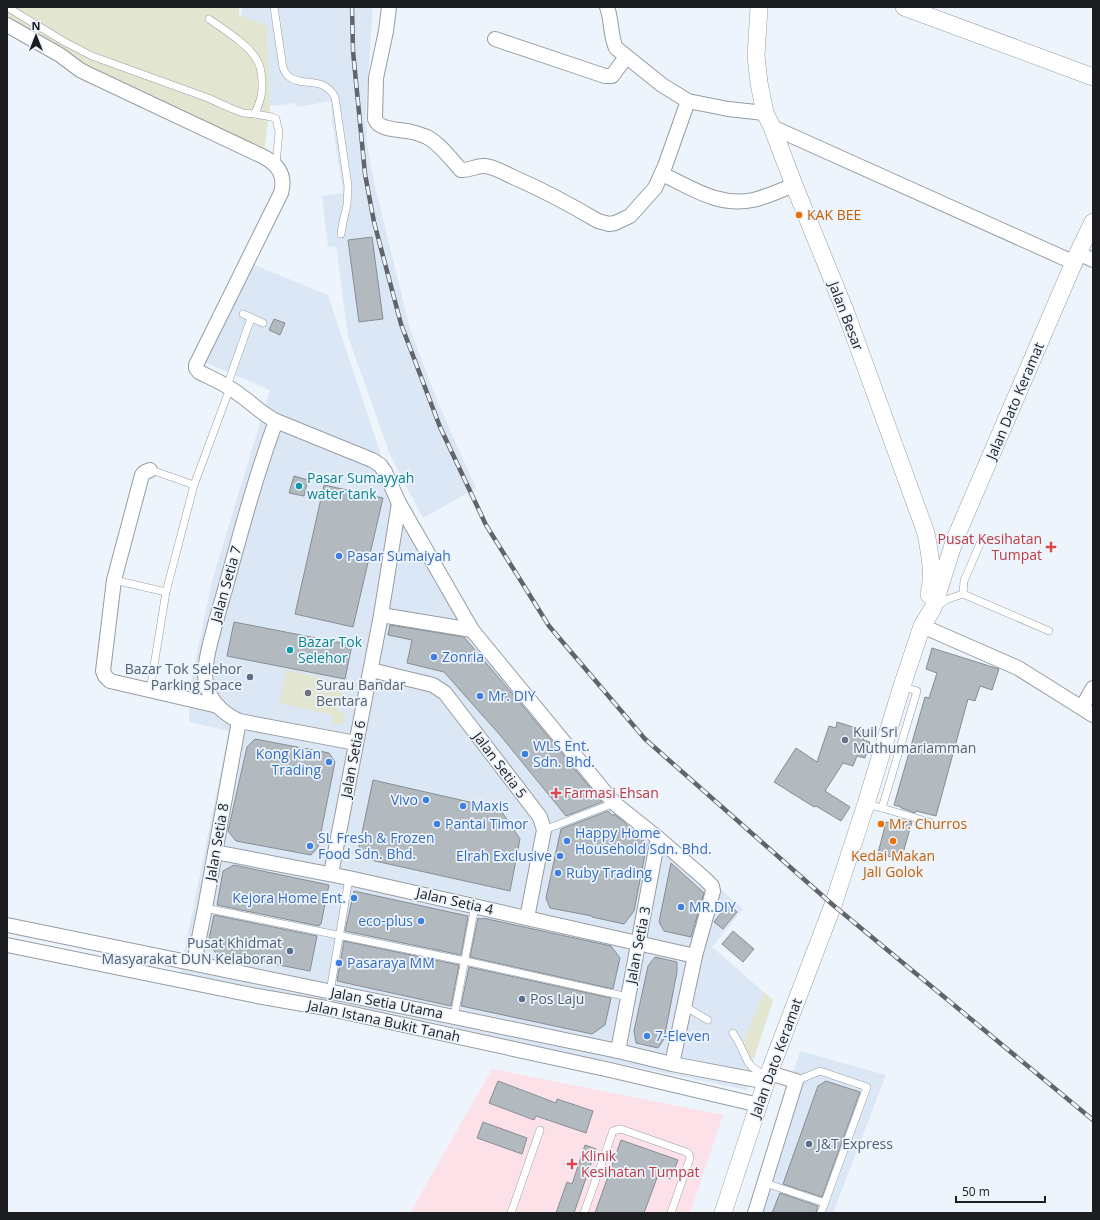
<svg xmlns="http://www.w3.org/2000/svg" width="1100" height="1220" font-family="'Open Sans',sans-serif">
<rect width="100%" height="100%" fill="#edf4fb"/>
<g fill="#dbe7f4">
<path d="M242,7H373L366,107L367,145L375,187L410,329L438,403L476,488L423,518L390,455L348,336L336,246L328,247L322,196L343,193L332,121L331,101L297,107L296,103L270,106L267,26L241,16Z"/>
<path d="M250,263L328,295L381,455L408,506L476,623L544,710L625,804L743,909L712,947L773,1000L754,1058L747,1090L180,973L229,731L189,722L190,687L212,581L270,390L204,362Z"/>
<path d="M800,1051L886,1075L833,1213H749Z"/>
</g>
<path fill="#fce1e8" d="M492,1069L723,1115L690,1213H410Z"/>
<g fill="#e2e5cf">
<path d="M7,7H239V15L267,26L270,106L264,152L85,69L7,20Z"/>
<path d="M286,670L344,683L338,711L346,714L344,722L336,725L332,723L333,715L279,703Z"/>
<path d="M764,992L773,1000L754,1058L739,1052Z"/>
</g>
<g fill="#b2b9bf" stroke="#878d94">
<path d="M372,237L383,319L359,322L348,240Z"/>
<path d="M274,319L285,323L280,335L269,330Z"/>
<path d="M294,476L308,480L304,496L289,493Z"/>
<path d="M324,485L383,498L353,627L295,614Z"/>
<path d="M234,622L352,645L345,679L227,656Z"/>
<path d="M390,625L464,637L522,705L602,802L566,816L500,735L444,672L407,663L412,640L388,635Z"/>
<path d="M932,648L999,669L992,690L980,686L975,701L968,699L936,816L916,811L915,813L901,808V807L894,805L925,697L929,698L937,673L926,669Z"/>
<path d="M837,722L866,731L863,740L870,742L865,758L857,756L853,766L843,763L825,791L850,807L841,821L816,806L814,807L774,782L796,748L817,762L829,726L836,728Z"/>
<path d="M255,739L329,753L335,762L318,847L311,855L236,841L228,831L247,747Z"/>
<path d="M373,780L500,809L520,839L510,891L357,857Z"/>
<path d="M608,811L613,816L614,814L624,822L647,844L634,911L624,924L592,917V916L550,908L546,898L561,829Z"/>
<path d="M898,818L912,822L901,860L878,853L886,822L896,825Z"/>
<path d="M671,863L704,893L691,937L664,931L659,922Z"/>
<path d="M234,865L329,885L321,924H320L319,926L217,905L223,871Z"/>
<path d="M354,891L468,916L461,955L345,931Z"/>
<path d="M728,904L737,912L723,929L714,922Z"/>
<path d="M214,915L317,936L310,971L216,953L208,943Z"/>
<path d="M478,918L482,919L483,918L611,946L620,958L613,989L470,957Z"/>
<path d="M733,931L754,949L743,962L722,944Z"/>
<path d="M344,941L459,965L451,1006L337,981Z"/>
<path d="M655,957L677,962V972L664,1039L658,1048L636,1043L634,1031L648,966Z"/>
<path d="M469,967L611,998L605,1025L592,1034L461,1006Z"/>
<path d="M498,1081L556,1103L557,1099L593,1111L586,1133L536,1116L534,1120L489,1103Z"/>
<path d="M826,1081L860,1092L822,1197L783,1184L818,1086Z"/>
<path d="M483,1122L527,1138L522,1154L477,1138Z"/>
<path d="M621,1140L678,1160L671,1179L658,1175L644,1213H595Z"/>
<path d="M585,1145L596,1149L574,1213H556L567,1182L572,1184Z"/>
<path d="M780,1193L818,1206L816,1213H772Z"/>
</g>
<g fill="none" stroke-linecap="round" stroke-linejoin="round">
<defs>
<g id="service">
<path d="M7,7L63,41L92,56L208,98L230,108L243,113L255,114L272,117L276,119L279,132L276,164"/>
<path d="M274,7L283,68C284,70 286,74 288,76C302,88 323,75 335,97L348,186L347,205L343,222L341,234"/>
<path d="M209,19C223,29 251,46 258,62C262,69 263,88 261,96C260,102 257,108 255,114"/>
<path d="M243,314L263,323"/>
<path d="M227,386L251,318"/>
<path d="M150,470L160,473L194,485"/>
<path d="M114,580L166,592"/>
<path d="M963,594L964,581L982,539"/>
<path d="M937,606L948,599L963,594L1049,631"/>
<path d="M150,690L166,592L194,485L230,388"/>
<path d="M866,804L882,808L917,691L902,686"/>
<path d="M882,808L929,822"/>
<path d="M544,830L614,803"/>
<path d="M205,908L465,961L628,997"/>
<path d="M330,992L349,878"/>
<path d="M684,1006L708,1020"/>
<path d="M454,1017L475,906"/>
<path d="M733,1033L739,1043L748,1062L752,1067L768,1078"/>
<path d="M796,1081L820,1071L867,1087L821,1213"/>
<path d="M765,1183L825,1203"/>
<path d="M511,1213L540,1130"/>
<path d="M584,1213L613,1131L621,1129L686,1152L689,1154L690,1158L671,1213"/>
</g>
<g id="minor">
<path d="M389,7L386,31L376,78L375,119C379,131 401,129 412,132C417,133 422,135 427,137C440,144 451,159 461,170C470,171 476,165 485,166C495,167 504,173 513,177C543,190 571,205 598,221L609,224L615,223L630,216L655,188L665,166L688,101"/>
<path d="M607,7C612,20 610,35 616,48L662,85L688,101L728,109L765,113"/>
<path d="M7,25L60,55L80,70L88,74L262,156C278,164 286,175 281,193L196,365V368L199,372C213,379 228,385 240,395C253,404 262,414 276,421"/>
<path d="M495,39L605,76H612L626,57"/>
<path d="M772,127L1075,263"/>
<path d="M662,174C692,188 718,207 753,200C767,197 781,190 794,185"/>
<path d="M1078,253L1093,260"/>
<path d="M150,470L145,472L142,475L114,580L103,671L105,676L110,681L218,706"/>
<path d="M381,615L472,630"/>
<path d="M922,626L1018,668L1093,715"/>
<path d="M371,670L433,685L445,693L540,817L544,830L527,918"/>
<path d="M1082,707L1093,688"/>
<path d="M356,743L239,721C220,712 206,697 205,675C205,666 207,657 209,648C214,627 220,607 226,586C241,531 256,475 276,421L372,460L380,465L385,472L399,503L472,630L614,803L658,838L705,879L712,886L713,891L695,956L672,1064"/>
<path d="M215,852L349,878L695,956"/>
<path d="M331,874L381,615L399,503"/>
<path d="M7,925L454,1017L618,1051L672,1064L767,1082"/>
<path d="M7,945L257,996L326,1008L610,1070L759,1105"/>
<path d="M194,963L205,908L239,721"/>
<path d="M618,1051L658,838"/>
<path d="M755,1213L796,1081L769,1073"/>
</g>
<g id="tertiary">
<path d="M759,7L756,56L759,83L765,113L772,127L794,185L846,313L926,533C930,555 934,574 929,595"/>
<path d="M904,7L1093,77"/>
<path d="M723,1213L769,1073L833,905L866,804L902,686L922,626L933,608L955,539L1078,253L1093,222"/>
</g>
</defs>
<use href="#service" stroke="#979da3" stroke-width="8"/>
<use href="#minor" stroke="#979da3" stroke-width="16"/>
<use href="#tertiary" stroke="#979da3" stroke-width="18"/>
<use href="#service" stroke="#fff" stroke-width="7"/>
<use href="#minor" stroke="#fff" stroke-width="14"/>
<use href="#tertiary" stroke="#fff" stroke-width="17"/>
<defs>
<path id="rail" d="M352,7L353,51L365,174L374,222L401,324L440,427L486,525L549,626L645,739L833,905L1093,1120"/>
</defs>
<use href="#rail" stroke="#616469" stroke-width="4.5"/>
<use href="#rail" stroke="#edf4fb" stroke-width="3" stroke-dasharray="9" stroke-linecap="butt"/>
</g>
<g fill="#e8710a" stroke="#edf4fb" stroke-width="1.5">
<circle cx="799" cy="215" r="4"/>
<circle cx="881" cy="824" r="4"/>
<circle cx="893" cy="841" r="4"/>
</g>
<g fill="#0f9aa8" stroke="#edf4fb" stroke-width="1.5">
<circle cx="299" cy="486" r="4"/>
<circle cx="290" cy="650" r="4"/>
</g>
<g fill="#e0444e" stroke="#edf4fb" stroke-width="1.5">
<path d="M1049 541h4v4h4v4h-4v4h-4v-4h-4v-4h4z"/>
<path d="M554 787h4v4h4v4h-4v4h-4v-4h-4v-4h4z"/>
<path d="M570 1158h4v4h4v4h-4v4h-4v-4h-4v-4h4z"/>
</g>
<g fill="#3f7fe0" stroke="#edf4fb" stroke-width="1.5">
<circle cx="339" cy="556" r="4"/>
<circle cx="434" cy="657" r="4"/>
<circle cx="480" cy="696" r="4"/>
<circle cx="525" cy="754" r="4"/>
<circle cx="329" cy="762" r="4"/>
<circle cx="426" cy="800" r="4"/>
<circle cx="463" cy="806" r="4"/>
<circle cx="437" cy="824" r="4"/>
<circle cx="567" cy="841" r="4"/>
<circle cx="310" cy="846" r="4"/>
<circle cx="560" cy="856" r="4"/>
<circle cx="558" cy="873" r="4"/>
<circle cx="354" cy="898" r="4"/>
<circle cx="681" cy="907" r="4"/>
<circle cx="421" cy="921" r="4"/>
<circle cx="339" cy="963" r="4"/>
<circle cx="647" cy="1036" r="4"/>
</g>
<g fill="#5c6f8a" stroke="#edf4fb" stroke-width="1.5">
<circle cx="250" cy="677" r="4"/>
<circle cx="290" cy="951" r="4"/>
<circle cx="522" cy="999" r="4"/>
<circle cx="809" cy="1144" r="4"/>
</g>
<g fill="#6b7280" stroke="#edf4fb" stroke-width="1.5">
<circle cx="308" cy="693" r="4"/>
<circle cx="845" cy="740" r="4"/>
</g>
<g text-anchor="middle" stroke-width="3.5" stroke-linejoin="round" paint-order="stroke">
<g font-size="14" fill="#c56008" stroke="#edf4fb" text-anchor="start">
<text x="807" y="220">KAK BEE</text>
<text x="889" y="829">Mr. Churros</text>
<text x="893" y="861" text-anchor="middle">Kedai Makan<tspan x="893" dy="16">Jali Golok</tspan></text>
</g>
<g font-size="14" fill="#1b1d20" stroke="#edf4fb">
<text transform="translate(846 316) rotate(69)" y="5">Jalan Besar</text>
<text transform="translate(1015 401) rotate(-67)" y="5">Jalan Dato Keramat</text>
<text transform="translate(226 584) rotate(-74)" y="5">Jalan Setia 7</text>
<text transform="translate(353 759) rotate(-79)" y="5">Jalan Setia 6</text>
<text transform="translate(500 765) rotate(53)" y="5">Jalan Setia 5</text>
<text transform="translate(217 842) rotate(-80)" y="5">Jalan Setia 8</text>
<text transform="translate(455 901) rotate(13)" y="5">Jalan Setia 4</text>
<text transform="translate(638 945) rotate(-79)" y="5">Jalan Setia 3</text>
<text transform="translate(387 1003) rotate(11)" y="5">Jalan Setia Utama</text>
<text transform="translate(384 1021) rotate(12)" y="5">Jalan Istana Bukit Tanah</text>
<text transform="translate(776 1058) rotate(-70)" y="5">Jalan Dato Keramat</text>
</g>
<g font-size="14" fill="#0d838f" stroke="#edf4fb" text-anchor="start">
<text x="307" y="483">Pasar Sumayyah<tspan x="307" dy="16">water tank</tspan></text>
<text x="298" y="647">Bazar Tok<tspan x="298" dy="16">Selehor</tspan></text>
</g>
<g font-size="14" fill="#be3a42" stroke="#edf4fb" text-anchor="start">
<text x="1042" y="544" text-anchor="end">Pusat Kesihatan<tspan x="1042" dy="16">Tumpat</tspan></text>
<text x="564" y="798">Farmasi Ehsan</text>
<text x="581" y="1161">Klinik<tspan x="581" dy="16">Kesihatan Tumpat</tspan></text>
</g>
<g font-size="14" fill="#366cbe" stroke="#edf4fb" text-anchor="start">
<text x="347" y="561">Pasar Sumaiyah</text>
<text x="442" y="662">Zonria</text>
<text x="488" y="701">Mr. DIY</text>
<text x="533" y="751">WLS Ent.<tspan x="533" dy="16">Sdn. Bhd.</tspan></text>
<text x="321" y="759" text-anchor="end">Kong Kian<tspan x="321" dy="16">Trading</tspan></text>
<text x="418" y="805" text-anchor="end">Vivo</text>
<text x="471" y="811">Maxis</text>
<text x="445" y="829">Pantai Timor</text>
<text x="575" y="838">Happy Home<tspan x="575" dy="16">Household Sdn. Bhd.</tspan></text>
<text x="318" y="843">SL Fresh &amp; Frozen<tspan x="318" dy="16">Food Sdn. Bhd.</tspan></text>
<text x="552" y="861" text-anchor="end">Elrah Exclusive</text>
<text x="566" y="878">Ruby Trading</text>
<text x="346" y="903" text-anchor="end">Kejora Home Ent.</text>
<text x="689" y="912">MR.DIY</text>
<text x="413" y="926" text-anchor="end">eco-plus</text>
<text x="347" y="968">Pasaraya MM</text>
<text x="655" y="1041">7-Eleven</text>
</g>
<g font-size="14" fill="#4e5e75" stroke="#edf4fb" text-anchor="end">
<text x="242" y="674">Bazar Tok Selehor<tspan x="242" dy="16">Parking Space</tspan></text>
<text x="282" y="948">Pusat Khidmat<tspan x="282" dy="16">Masyarakat DUN Kelaboran</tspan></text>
<text x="530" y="1004" text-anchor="start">Pos Laju</text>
<text x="817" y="1149" text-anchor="start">J&amp;T Express</text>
</g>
<g font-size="14" fill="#5b616d" stroke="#edf4fb" text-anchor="start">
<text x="316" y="690">Surau Bandar<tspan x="316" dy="16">Bentara</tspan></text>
<text x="853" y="737">Kuil Sri<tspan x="853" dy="16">Muthumariamman</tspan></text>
</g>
</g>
<rect width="1100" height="1220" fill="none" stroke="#1b1d20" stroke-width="16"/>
<g transform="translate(36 36)" stroke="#edf4fb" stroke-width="3" paint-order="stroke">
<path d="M0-3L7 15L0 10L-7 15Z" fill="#1b1d20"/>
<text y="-6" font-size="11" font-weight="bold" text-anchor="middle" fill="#1b1d20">N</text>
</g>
<path d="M956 1196v6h89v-6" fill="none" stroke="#1b1d20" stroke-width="2"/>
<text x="962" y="1196" font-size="12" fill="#1b1d20" stroke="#edf4fb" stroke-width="3" paint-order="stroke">50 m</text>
</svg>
